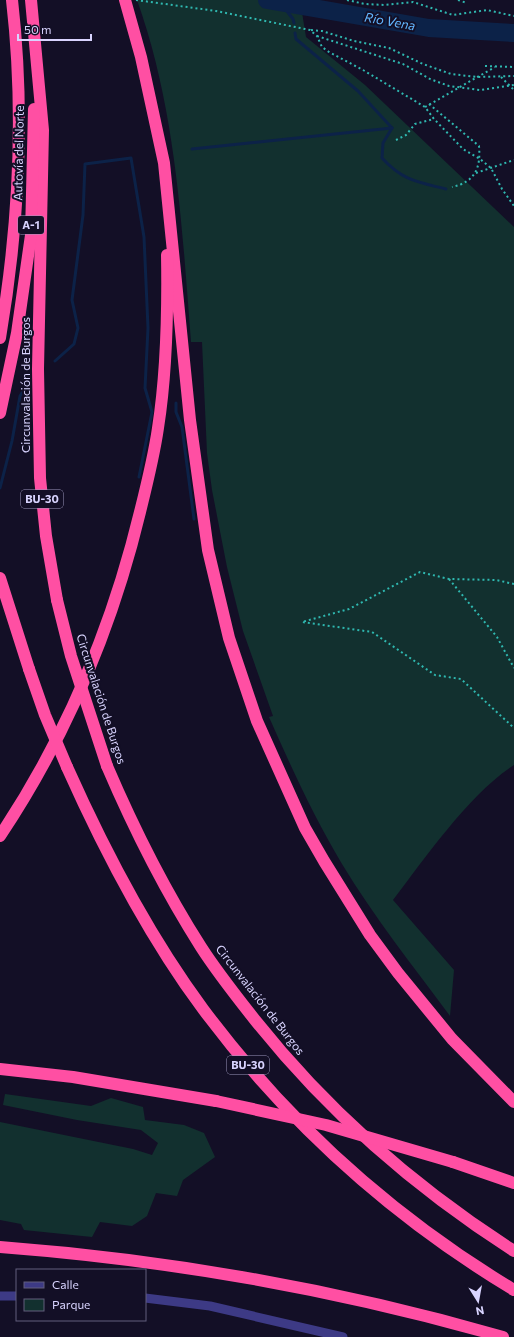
<svg xmlns="http://www.w3.org/2000/svg" width="514" height="1337" font-family="Commissioner,sans-serif">
<rect width="100%" height="100%" fill="#130f26"/>
<g fill="#12302f">
<path d="M137,0H300L306,37L365,85L514,227V765C470,793 425,858 393,900L454,970L450,1016C413,966 374,917 342,864C314,817 291,767 269,717L273,716L243,631L227,567L212,490L207,453L202,342H191C182,227 176,109 137,0Z"/>
<path d="M5,1094L91,1106L111,1098L143,1107L145,1120L184,1125L204,1133L215,1157L183,1180L177,1196L156,1193L147,1216L132,1226L100,1222L92,1237L24,1230L21,1224L0,1220V1122L133,1149L152,1155L158,1143L141,1130L77,1120L3,1105Z"/>
</g>
<g fill="none" stroke-linecap="round" stroke-linejoin="round">
<g stroke="#0c2248" stroke-width="3">
<path d="M280,2L293,19L294,23"/>
<path d="M295,33L296,39L358,91L392,128"/>
<path d="M392,128L383,143L382,158C403,181 418,182 446,189"/>
<path d="M192,149L392,128"/>
<path d="M55,361L74,344L78,328L72,300L83,215L85,164L131,158L144,237L148,328L145,388L152,412L139,477"/>
<path d="M176,403V412L182,427L194,519"/>
<path d="M0,488L12,441L20,396L25,388"/>
</g>
<path stroke="#0c2248" stroke-width="18" d="M267,0L429,28L514,33"/>
<g stroke="#2fb8b0" stroke-width="2" stroke-dasharray="2 3" stroke-linecap="butt">
<path d="M136,0L216,11L310,30L317,36L322,47L329,52L363,70L425,107L434,119L463,149L480,159L491,168L502,189L514,206"/>
<path d="M347,0L365,4L384,5L413,2L453,15L487,10L514,16"/>
<path d="M458,0L467,3"/>
<path d="M311,30L322,31L354,41L389,48L423,64L451,74L477,77L514,76"/>
<path d="M317,36L403,64L430,79L449,86L480,90L514,85"/>
<path d="M485,66L514,67"/>
<path d="M501,77L514,90"/>
<path d="M429,104L479,146C481,168 475,182 452,187"/>
<path d="M425,107L495,67"/>
<path d="M396,140L406,135L415,124L434,119"/>
<path d="M476,173L514,160"/>
<path d="M449,579L497,637L514,668"/>
<path d="M514,584L496,580L449,579L420,572L349,609L302,622L372,632L435,675L461,679L514,728"/>
</g>
<g stroke="#3d3a85" stroke-width="9">
<path d="M0,1296H17"/>
<path d="M145,1298L210,1306L343,1337"/>
</g>
<g stroke="#ff4fa3" stroke-width="12">
<path d="M31,0L43,130L38,369L40,478L46,536L57,600"/>
<path d="M125,0L141,57L164,163L190,420L208,550L229,638L257,721L305,828L324,861L370,935L398,973L452,1039L514,1102"/>
<path d="M0,338C19,226 25,113 12,0"/>
<path d="M0,413L17,333L31,235L34,109"/>
<path d="M0,578L29,669"/>
<path d="M107,766C134,829 164,889 201,947C217,972 236,996 255,1020C329,1113 414,1187 514,1251"/>
<path d="M67,767C105,852 148,935 203,1009C288,1123 393,1217 514,1290"/>
<path d="M0,836C66,737 112,628 140,512C147,484 154,456 158,428C167,370 168,313 167,255"/>
<path d="M0,1069L73,1077L216,1101"/>
<path d="M453,1162L514,1183"/>
<path d="M0,1247C170,1260 340,1290 503,1337"/>
</g>
<g stroke="#ff4fa3" stroke-width="12">
<path d="M57,600L71,656L107,766"/>
<path d="M29,669L45,715L67,767"/>
<path d="M216,1101L326,1125L453,1162"/>
</g>
</g>
<g text-anchor="middle" stroke-width="4" stroke-linejoin="round" paint-order="stroke">
<g fill="#130f26" stroke="#9e99be" stroke-width="1">
<rect x="18" y="216" width="26" height="18" rx="3"/>
<rect x="21" y="490" width="42" height="18" rx="3"/>
<rect x="227" y="1056" width="42" height="18" rx="3"/>
</g>
<g font-size="11" font-weight="bold" fill="#d9d4ff">
<text x="31" y="229">A-1</text>
<text x="42" y="503">BU-30</text>
<text x="248" y="1069">BU-30</text>
</g>
<g font-size="12" fill="#d9d4ff" stroke="#130f26">
<text transform="translate(19 153) rotate(-89)" y="4">Autovía del Norte</text>
<text transform="translate(26 385) rotate(-90)" y="4">Circunvalación de Burgos</text>
<text transform="translate(101 699) rotate(72)" y="4">Circunvalación de Burgos</text>
<text transform="translate(260 1000) rotate(52)" y="4">Circunvalación de Burgos</text>
</g>
<g font-size="13" font-style="italic" fill="#62b6ff" stroke="#130f26">
<text transform="translate(390 21) rotate(10)" y="5">Río Vena</text>
</g>
</g>
<rect x="16" y="1269" width="130" height="52" fill="#130f26" stroke="#625e7d"/>
<rect x="24" y="1282" width="20" height="6" fill="#3d3a85" stroke="#625e7d"/>
<text x="52" y="1289" font-size="12" fill="#d9d4ff">Calle</text>
<rect x="24" y="1299" width="20" height="12" fill="#12302f" stroke="#625e7d"/>
<text x="52" y="1309" font-size="12" fill="#d9d4ff">Parque</text>
<g transform="translate(478 1301) rotate(169)" stroke="#130f26" stroke-width="3" paint-order="stroke">
<path d="M0-3L7 15L0 10L-7 15Z" fill="#d9d4ff"/>
<text y="-6" font-size="11" font-weight="bold" text-anchor="middle" fill="#d9d4ff">N</text>
</g>
<path d="M18 34v6h73v-6" fill="none" stroke="#d9d4ff" stroke-width="2"/>
<text x="24" y="34" font-size="12" fill="#d9d4ff" stroke="#130f26" stroke-width="3" paint-order="stroke">50 m</text>
</svg>
